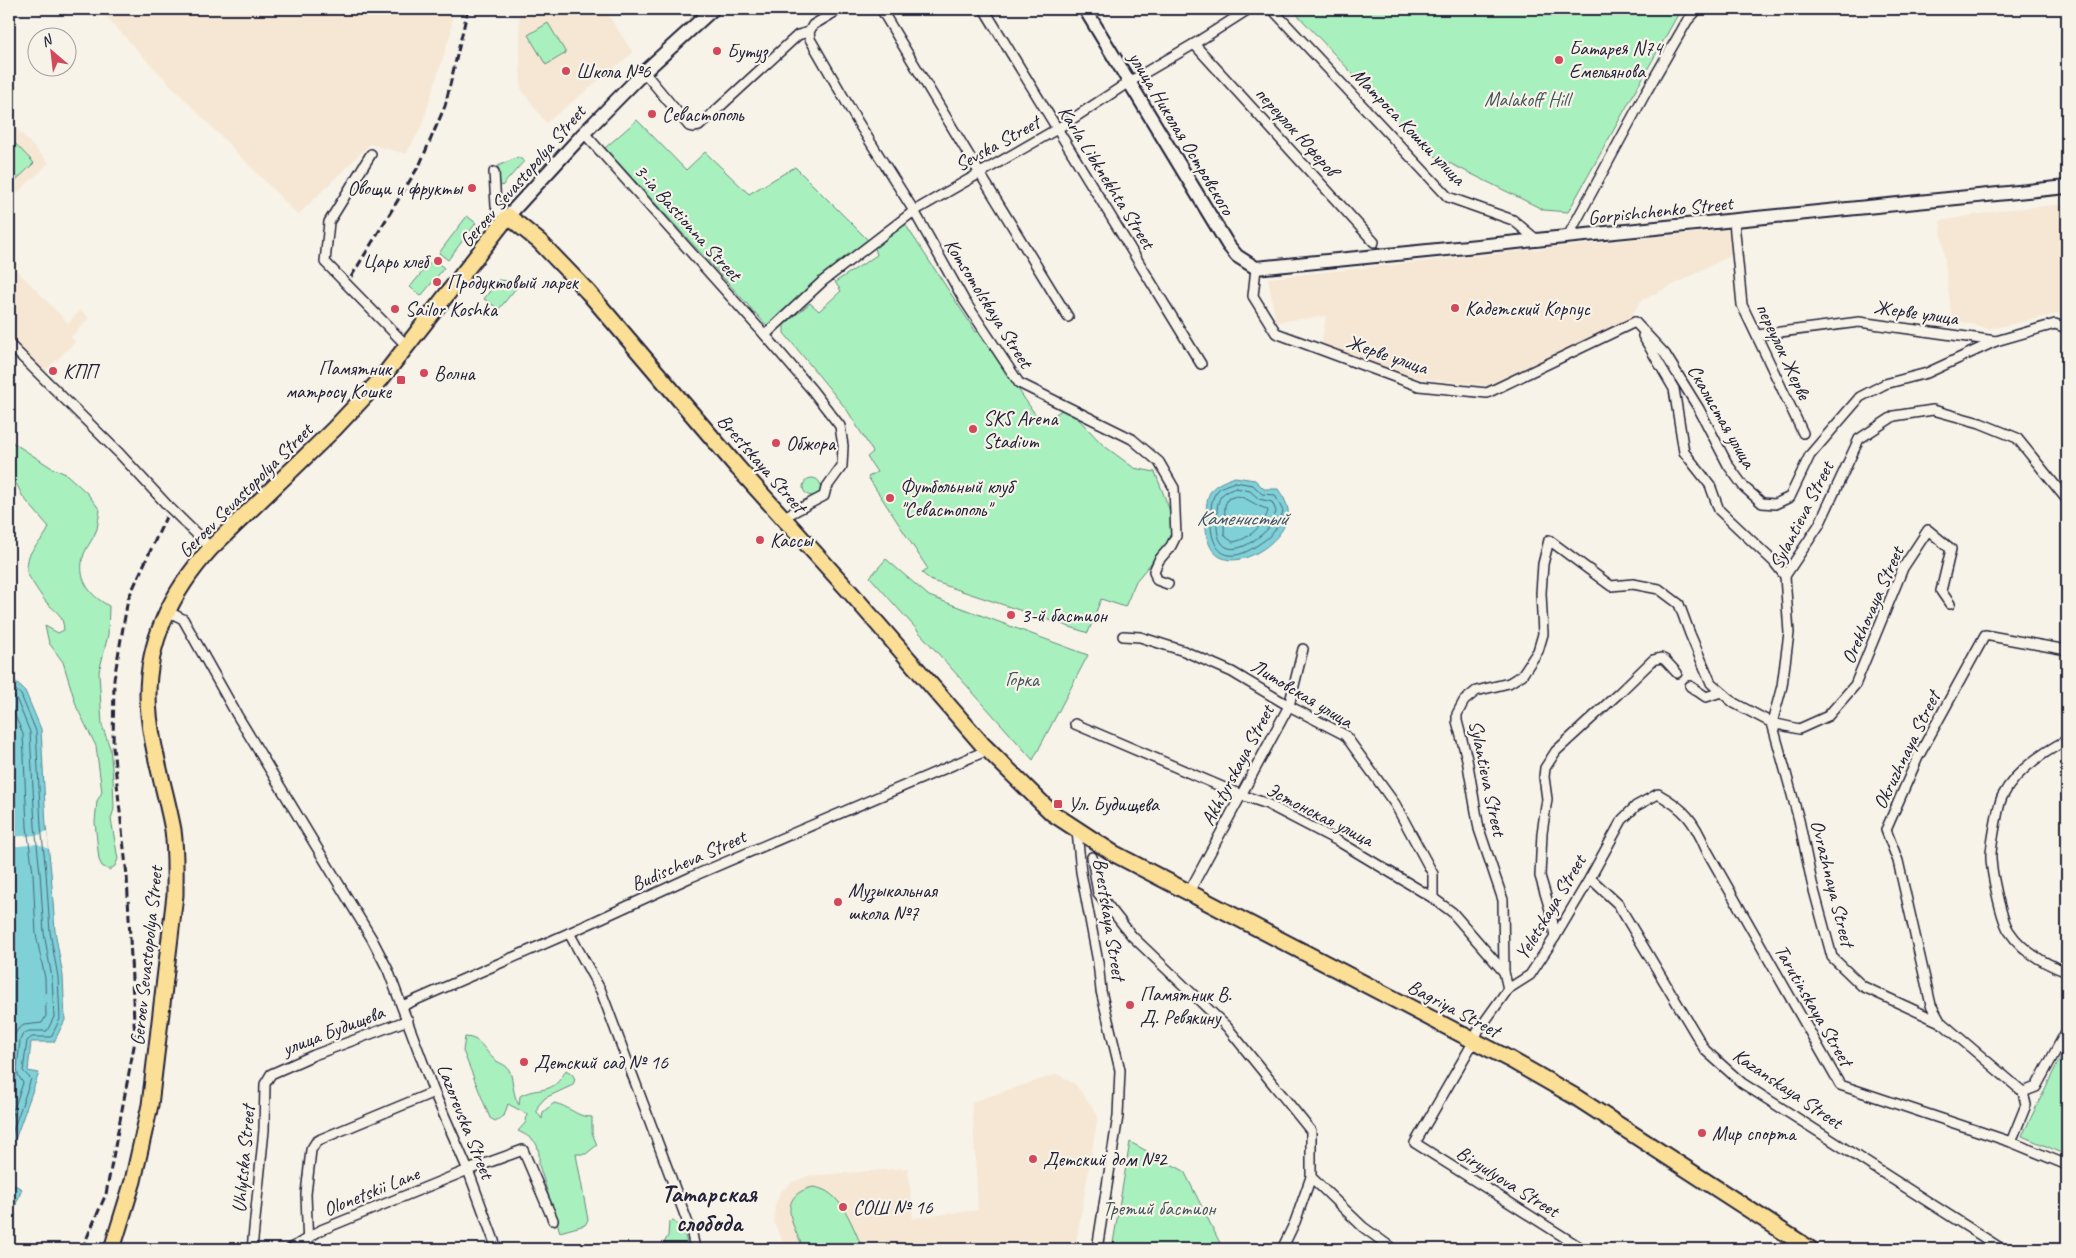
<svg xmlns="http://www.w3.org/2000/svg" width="2076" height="1258" font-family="Caveat,sans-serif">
<rect width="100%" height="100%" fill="#f7f3e8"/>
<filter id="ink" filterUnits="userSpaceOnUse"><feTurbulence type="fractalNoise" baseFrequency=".02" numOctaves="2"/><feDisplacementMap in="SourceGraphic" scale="10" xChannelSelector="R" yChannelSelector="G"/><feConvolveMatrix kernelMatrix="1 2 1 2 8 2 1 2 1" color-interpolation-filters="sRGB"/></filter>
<g filter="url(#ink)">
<g fill="#f6e7d4">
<path d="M99,9H452L451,32L421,128L406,154L370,144L298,215L153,67Z"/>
<path d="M519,9H615L609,16L633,53L546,123L521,89Z"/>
<path d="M9,121L49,163L9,201Z"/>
<path d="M2067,204V312L1989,329L1952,319L1940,221L2003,210Z"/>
<path d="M1732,229L1734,254L1641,301L1628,321L1489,386L1419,378L1321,347L1326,316L1276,322L1268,278Z"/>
<path d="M9,262L68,323L81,310L89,318L71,337L75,342L43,373L9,338Z"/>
<path d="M1057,1074L1075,1084L1098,1115L1075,1249H786L774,1223L775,1205L781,1191L793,1182L808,1176L908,1168L913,1218L978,1210L972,1102Z"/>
</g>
<g fill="#a8f0bd" stroke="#65897c">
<path d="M1292,9H1681L1568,212L1544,210L1425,151Z"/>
<path d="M548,23L566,53L546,65L528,35Z"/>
<path d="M637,120L686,170L705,152L749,194L795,167L868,240L823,281L768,327L605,148Z"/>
<path d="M9,137L34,163L9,187Z"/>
<path d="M518,157L524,161L502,186L497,183L498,166Z"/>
<path d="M467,216L476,223L448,260L439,253Z"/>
<path d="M905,224L976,332L979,331L1041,423L1067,407L1103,445L1134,468L1155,472L1170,511L1172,538L1136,581L1125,607L1101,599L1088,633L932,581L922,573L928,569L868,477L877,472L867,457L873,452L847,410L784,333V325L810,303L819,311L841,291L835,282L877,255L875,248L877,243Z"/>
<path d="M433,259L444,268L421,296L410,287Z"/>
<path d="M498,280L521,282L499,309L484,299Z"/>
<path d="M9,440L52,468L66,474L87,493L100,510C99,516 98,523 97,529C94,538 87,546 84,554C76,578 89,595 109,606L108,635L99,672L102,725L110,748L113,779L114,809L111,819L118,859L115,866L109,870L102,866L99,860L95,822L97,801L102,792L96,746L77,708L63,662L49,643L45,626L58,633L64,630C63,614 56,612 46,602C42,597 29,578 27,572C26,568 28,560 29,556C34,545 45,539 49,527L23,497L17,485L9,475Z"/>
<circle cx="812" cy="487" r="9"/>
<path d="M886,559L929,596L1088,655L1033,760L870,577Z"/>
<path d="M465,1037C481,1037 484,1051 495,1060C500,1064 507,1064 510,1072C514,1083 512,1093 519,1105L520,1096C540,1085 552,1097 566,1070L572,1074L575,1079L573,1085L545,1098L538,1106L537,1112L542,1119L543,1112L554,1103C570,1106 575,1117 592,1117V1133L597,1145L586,1154H576L588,1220L585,1225L560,1232L539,1165C540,1143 536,1140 518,1131L526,1122L527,1114L508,1104L504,1116L495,1121L490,1118L463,1051Z"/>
<path d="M2067,1044V1155L2022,1136Z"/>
<path d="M1130,1142L1184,1171L1223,1249H1112Z"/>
<path d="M813,1187C842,1190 852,1226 863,1249H804C793,1226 775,1196 813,1187Z"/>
<path d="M673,1221C683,1229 687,1236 687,1249H655L661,1248L668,1236L669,1222Z"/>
</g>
<g fill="#7fd0d7" stroke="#5a8a99">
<path d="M1235,477L1255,480L1264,489H1278C1282,495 1287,502 1288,510C1292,546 1200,599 1206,515C1207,489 1211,486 1235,477Z"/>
<path d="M9,673L12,679L25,691L41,729L46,826L51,872L55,931L63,976L65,1020L54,1042H31L28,1071L39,1073L9,1156Z"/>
<path d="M9,1182L22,1189L9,1222Z"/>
</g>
<path fill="#f7f3e8" d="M47,831L49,849L38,844L9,847V837L39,835Z"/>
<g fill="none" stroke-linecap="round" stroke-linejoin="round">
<g stroke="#476879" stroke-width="1">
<path d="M1235,482L1253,485L1262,494L1275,495L1283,511C1277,531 1273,535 1256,546C1224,568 1209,548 1211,515C1211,506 1211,498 1218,490C1221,486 1230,484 1235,482Z"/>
<path d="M1236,488L1250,491L1259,499L1272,502L1276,511C1272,527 1267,531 1253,541C1227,558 1215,545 1217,517C1217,509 1217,501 1222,495C1225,491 1232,490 1236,488Z"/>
<path d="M1237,496C1249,498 1255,506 1267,509L1268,511C1264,525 1248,540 1233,542L1226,537L1224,533L1225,505L1228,499Z"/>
<path d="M9,683L21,695L36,731L41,826L46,872L50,932L58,977L60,1019L51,1037H32L27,1041L23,1071L31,1079L9,1142"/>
<path d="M9,692L16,698L30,732L35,826L40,873L44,933L52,978L54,1017L47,1031H29L23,1034L20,1040L17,1069L18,1075L23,1083L9,1123"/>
<path d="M9,702L23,734L27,827L33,873L36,934L45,978L46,1016L42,1023L24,1025L18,1029L14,1036L9,1071L14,1085L9,1101"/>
</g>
<defs>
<g id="street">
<path d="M881,9L979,172L1068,317"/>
<path d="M984,9L1201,364"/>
<path d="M1272,9L1448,197L1513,220L1538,241"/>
<path d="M809,32L810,39L859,124L914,211L964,300L1019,383L1132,439L1159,462L1174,488L1176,536L1171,546L1159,560L1154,571L1157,580L1168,584"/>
<path d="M809,32L813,25L840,9"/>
<path d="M1194,44L1374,242"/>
<path d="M644,72L689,126L694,127L699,126L798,35L809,32"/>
<path d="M584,133L765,335L812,390L840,426L843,446L842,466L826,488L824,496L782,518"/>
<path d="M371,154L329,222L325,262L407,346"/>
<path d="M494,172L496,206L499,212L508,216"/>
<path d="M1734,222L1742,305L1803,433"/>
<path d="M1567,238L1645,94L1687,21L1698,9"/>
<path d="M1256,268L1253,296L1276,333L1419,386L1487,393L1635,322"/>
<path d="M1635,322L1665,354L1699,409L1728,465L1744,487L1762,503L1775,504L1790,497L1810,455L1860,397L1885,384L1927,373L1996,341"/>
<path d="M765,335L823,281L914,211L1057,129L1129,82L1194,44L1249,9"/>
<path d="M1757,335L1859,322L1996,341L2055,324L2067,328"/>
<path d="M1643,336L1674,389L1684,452L1710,485L1719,510L1774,562L1785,576"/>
<path d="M9,344L119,453L168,506L211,548"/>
<path d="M167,611L183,619L237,715L372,939L388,970L434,1092L468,1170L497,1249"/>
<path d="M1123,636L1140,637L1184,651L1232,672L1289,706L1345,735L1395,804L1433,874V898"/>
<path d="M1690,686L1706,697L1721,692"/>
<path d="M1772,723L1782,686L1789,633L1785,576L1819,525L1859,439L1894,416L1933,410L1980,423L2017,438L2067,500"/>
<path d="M1772,723L1799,820L1812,883L1832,957L1862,986L1942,1023L2023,1092L2026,1105L2011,1142"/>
<path d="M1075,724L1241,795L1265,803L1338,841L1433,898L1452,912L1504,972L1508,989"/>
<path d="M2067,740C2042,753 2015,771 2002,797C1998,806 1992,842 1991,853C1990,867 2001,919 2009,931C2022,951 2045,964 2067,972"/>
<path d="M1077,831L1081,872L1098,962L1101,991L1120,1070L1118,1116L1097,1249"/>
<path d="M1092,857L1098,893L1132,936L1227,1027L1311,1131V1177L1295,1222L1282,1249"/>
<path d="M1590,878L1618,904L1705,1050L1742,1083L2002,1249"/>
<path d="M1189,892L1289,706L1303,649"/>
<path d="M569,933L601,991L692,1234L695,1249"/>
<path d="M1555,937L1551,913L1540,876L1542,833L1547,799L1544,777L1545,768L1556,751L1619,693L1653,660L1661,658L1665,660L1677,673"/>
<path d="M1504,972L1503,900L1479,829L1467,759L1457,721V714L1464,701L1476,691L1509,683L1522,675L1538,651L1543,634L1541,593L1543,564L1549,540L1611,586L1633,584L1659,589L1679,604L1690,634L1711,683L1734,703L1772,723L1799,729L1828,716L1855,685L1903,568L1928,530L1951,549L1941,591L1950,604"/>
<path d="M402,1006L569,933L691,877L988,750"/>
<path d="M1941,1023L1931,1005L1898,861L1886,830L1918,757L1985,635L2067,650"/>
<path d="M2023,1092L2036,1087L2067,1030"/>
<path d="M1311,1177L1363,1227L1393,1249"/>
<path d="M252,1249L264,1130L265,1084L271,1074L314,1055L408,1020"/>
<path d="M290,1249L321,1230L468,1170L523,1150L553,1220"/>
<path d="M308,1249L306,1194L311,1150L316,1142L321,1139L434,1092"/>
<path d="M1583,1249L1415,1143L1474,1041L1478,1031L1508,989L1530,975L1555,937L1590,878L1622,820L1636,806L1658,794C1685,809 1694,821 1706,849L1840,1085L2011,1142L2067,1165"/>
</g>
<g id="secondary">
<path d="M1085,9L1228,245L1237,256L1256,268L2067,187"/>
<path d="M508,216L584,133L644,72L713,9"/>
</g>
<path id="primary" d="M112,1249L133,1181L150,1105L175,895C175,873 176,852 173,830C165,786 148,740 148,695C148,638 174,589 211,548L334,429L381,379L508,216L540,242L588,292L738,468L851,593L982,744L1052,813L1113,853L1511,1060L1574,1096L1810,1249"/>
</defs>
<use href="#street" stroke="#22223b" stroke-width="12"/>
<use href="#secondary" stroke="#22223b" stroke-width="16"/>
<use href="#primary" stroke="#22223b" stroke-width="19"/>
<use href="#street" stroke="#f7f3e8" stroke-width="9"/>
<use href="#secondary" stroke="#f7f3e8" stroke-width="12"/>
<use href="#primary" stroke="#fbdf96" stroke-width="15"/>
<g stroke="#22223b" stroke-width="3" stroke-dasharray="8 4" stroke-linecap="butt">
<path d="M351,277L420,164L445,106L468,9"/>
<path d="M82,1249L106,1194L135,1041L127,876L113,747L114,679L128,599L166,517"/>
</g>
</g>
</g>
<g fill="#d1495b" stroke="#f7f3e8" stroke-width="2">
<circle cx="717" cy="51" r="5"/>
<circle cx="1559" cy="60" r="5"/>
<circle cx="566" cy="71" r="5"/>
<circle cx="652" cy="114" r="5"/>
<circle cx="472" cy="188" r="5"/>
<circle cx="438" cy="261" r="5"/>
<circle cx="437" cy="282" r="5"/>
<circle cx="1455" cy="308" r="5"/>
<circle cx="395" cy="309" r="5"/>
<circle cx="53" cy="371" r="5"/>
<circle cx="424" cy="373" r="5"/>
<rect x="396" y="375" width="10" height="10" rx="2.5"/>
<circle cx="973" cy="429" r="5"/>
<circle cx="776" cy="443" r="5"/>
<circle cx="890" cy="498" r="5"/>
<circle cx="760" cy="540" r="5"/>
<circle cx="1011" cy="615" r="5"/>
<rect x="1053" y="799" width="10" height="10" rx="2.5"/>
<circle cx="838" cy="902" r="5"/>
<circle cx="1130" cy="1005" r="5"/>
<circle cx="524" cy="1062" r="5"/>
<circle cx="1702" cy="1133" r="5"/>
<circle cx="1033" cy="1159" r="5"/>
<circle cx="843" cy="1207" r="5"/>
</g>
<g text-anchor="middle" stroke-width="4.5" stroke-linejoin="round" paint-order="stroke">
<g font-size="20" fill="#22223b" stroke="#f7f3e8" text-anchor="start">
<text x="1569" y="55">Батарея N74<tspan x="1569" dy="23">Емельянова</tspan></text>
<text x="727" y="58">Бутуз</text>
<text x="576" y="78">Школа №6</text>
<text x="662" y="121">Севастополь</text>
<text x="462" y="195" text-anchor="end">Овощи и фрукты</text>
<text x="428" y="268" text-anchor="end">Царь хлеб</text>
<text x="447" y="289">Продуктовый ларек</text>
<text x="1465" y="315">Кадетский Корпус</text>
<text x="405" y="316">Sailor Koshka</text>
<text x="391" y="375" text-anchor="end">Памятник<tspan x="391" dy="23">матросу Кошке</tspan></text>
<text x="63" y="378">КПП</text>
<text x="434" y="380">Волна</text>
<text x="983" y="425">SKS Arena<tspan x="983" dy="23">Stadium</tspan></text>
<text x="786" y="450">Обжора</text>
<text x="900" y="493">Футбольный клуб<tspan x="900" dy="23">"Севастополь"</tspan></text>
<text x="770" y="547">Кассы</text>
<text x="1021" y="622">3-й бастион</text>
<text x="1068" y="811">Ул. Будищева</text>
<text x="848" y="897">Музыкальная<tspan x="848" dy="23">школа №7</tspan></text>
<text x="1140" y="1001">Памятник В.<tspan x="1140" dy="23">Д. Ревякину</tspan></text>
<text x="534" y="1069">Детский сад № 16</text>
<text x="1712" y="1140">Мир спорта</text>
<text x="1043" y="1166">Детский дом №2</text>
<text x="853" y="1214">СОШ № 16</text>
</g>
<g font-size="20" fill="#44565c" stroke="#f7f3e8">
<text x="1527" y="106">Malakoff Hill</text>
<text x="1022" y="686">Горка</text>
<text x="1159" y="1215">Третий бастион</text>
</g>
<g font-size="20" fill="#22223b" stroke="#f7f3e8">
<text transform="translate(1409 126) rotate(46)" y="7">Матроса Кошки улица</text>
<text transform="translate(1297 131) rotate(48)" y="7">переулок Юферов</text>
<text transform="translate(1182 133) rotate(59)" y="7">улица Николая Островского</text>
<text transform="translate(997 143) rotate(-29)" y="7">Sevska Street</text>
<text transform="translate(522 176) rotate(-49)" y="7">Geroev Sevastopolya Street</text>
<text transform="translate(1107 177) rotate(58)" y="7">Karla Libknekhta Street</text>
<text transform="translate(1660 210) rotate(-6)" y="7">Gorpishchenko Street</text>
<text transform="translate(688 222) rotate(48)" y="7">3-ia Bastionna Street</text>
<text transform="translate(989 303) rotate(58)" y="7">Komsomolskaya Street</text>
<text transform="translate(1916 312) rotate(8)" y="7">Жерве улица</text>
<text transform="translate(1784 351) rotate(65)" y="7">переулок Жерве</text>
<text transform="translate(1387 354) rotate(19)" y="7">Жерве улица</text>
<text transform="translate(1722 416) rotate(60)" y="7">Скалистая улица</text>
<text transform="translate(762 463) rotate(49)" y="7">Brestskaya Street</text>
<text transform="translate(245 490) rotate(-45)" y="7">Geroev Sevastopolya Street</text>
<text transform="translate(1801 515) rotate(-63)" y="7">Sylantieva Street</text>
<text transform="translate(1872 605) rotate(-66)" y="7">Orekhovaya Street</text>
<text transform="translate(1302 693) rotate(31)" y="7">Литовская улица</text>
<text transform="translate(1906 750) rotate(-64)" y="7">Okruzhnaya Street</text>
<text transform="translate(1237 765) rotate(-62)" y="7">Akhtyrskaya Street</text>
<text transform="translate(1488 778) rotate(78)" y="7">Sylantieva Street</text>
<text transform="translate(1320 814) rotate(27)" y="7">Эстонская улица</text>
<text transform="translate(688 860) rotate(-24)" y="7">Budischeva Street</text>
<text transform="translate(1833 883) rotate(76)" y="7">Ovrazhnaya Street</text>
<text transform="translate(1550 907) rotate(-59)" y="7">Yeletskaya Street</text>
<text transform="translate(1110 919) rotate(81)" y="7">Brestskaya Street</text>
<text transform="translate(146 956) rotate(-84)" y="7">Geroev Sevastopolya Street</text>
<text transform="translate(1814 1005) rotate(60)" y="7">Tarutinskaya Street</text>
<text transform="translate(1454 1008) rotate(28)" y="7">Bagriya Street</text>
<text transform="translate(333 1030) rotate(-21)" y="7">улица Будищева</text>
<text transform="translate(1788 1088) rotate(34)" y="7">Kazanskaya Street</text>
<text transform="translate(466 1121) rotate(68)" y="7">Lazorevska Street</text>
<text transform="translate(243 1159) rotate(-85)" y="7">Uhlytska Street</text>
<text transform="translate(1508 1181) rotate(32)" y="7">Biryulyova Street</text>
<text transform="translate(371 1191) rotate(-22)" y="7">Olonetskii Lane</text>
</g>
<g font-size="21" font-style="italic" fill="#3e566a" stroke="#f7f3e8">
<text x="1242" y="525">Каменистый</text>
</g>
<g font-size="25" font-weight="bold" fill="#22223b" stroke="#f7f3e8">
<text x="709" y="1202">Татарская<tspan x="709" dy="29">слобода</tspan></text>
</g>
</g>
<rect width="2076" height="1258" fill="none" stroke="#f7f3e8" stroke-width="30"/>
<rect x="15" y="15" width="2046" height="1228" fill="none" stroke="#22223b" stroke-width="2" filter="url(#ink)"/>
<g transform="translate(52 52) rotate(332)"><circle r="24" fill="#f7f3e8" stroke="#a29fa3"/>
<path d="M0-4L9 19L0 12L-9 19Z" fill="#d1495b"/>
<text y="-8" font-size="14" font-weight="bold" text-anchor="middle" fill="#22223b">N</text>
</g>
</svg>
